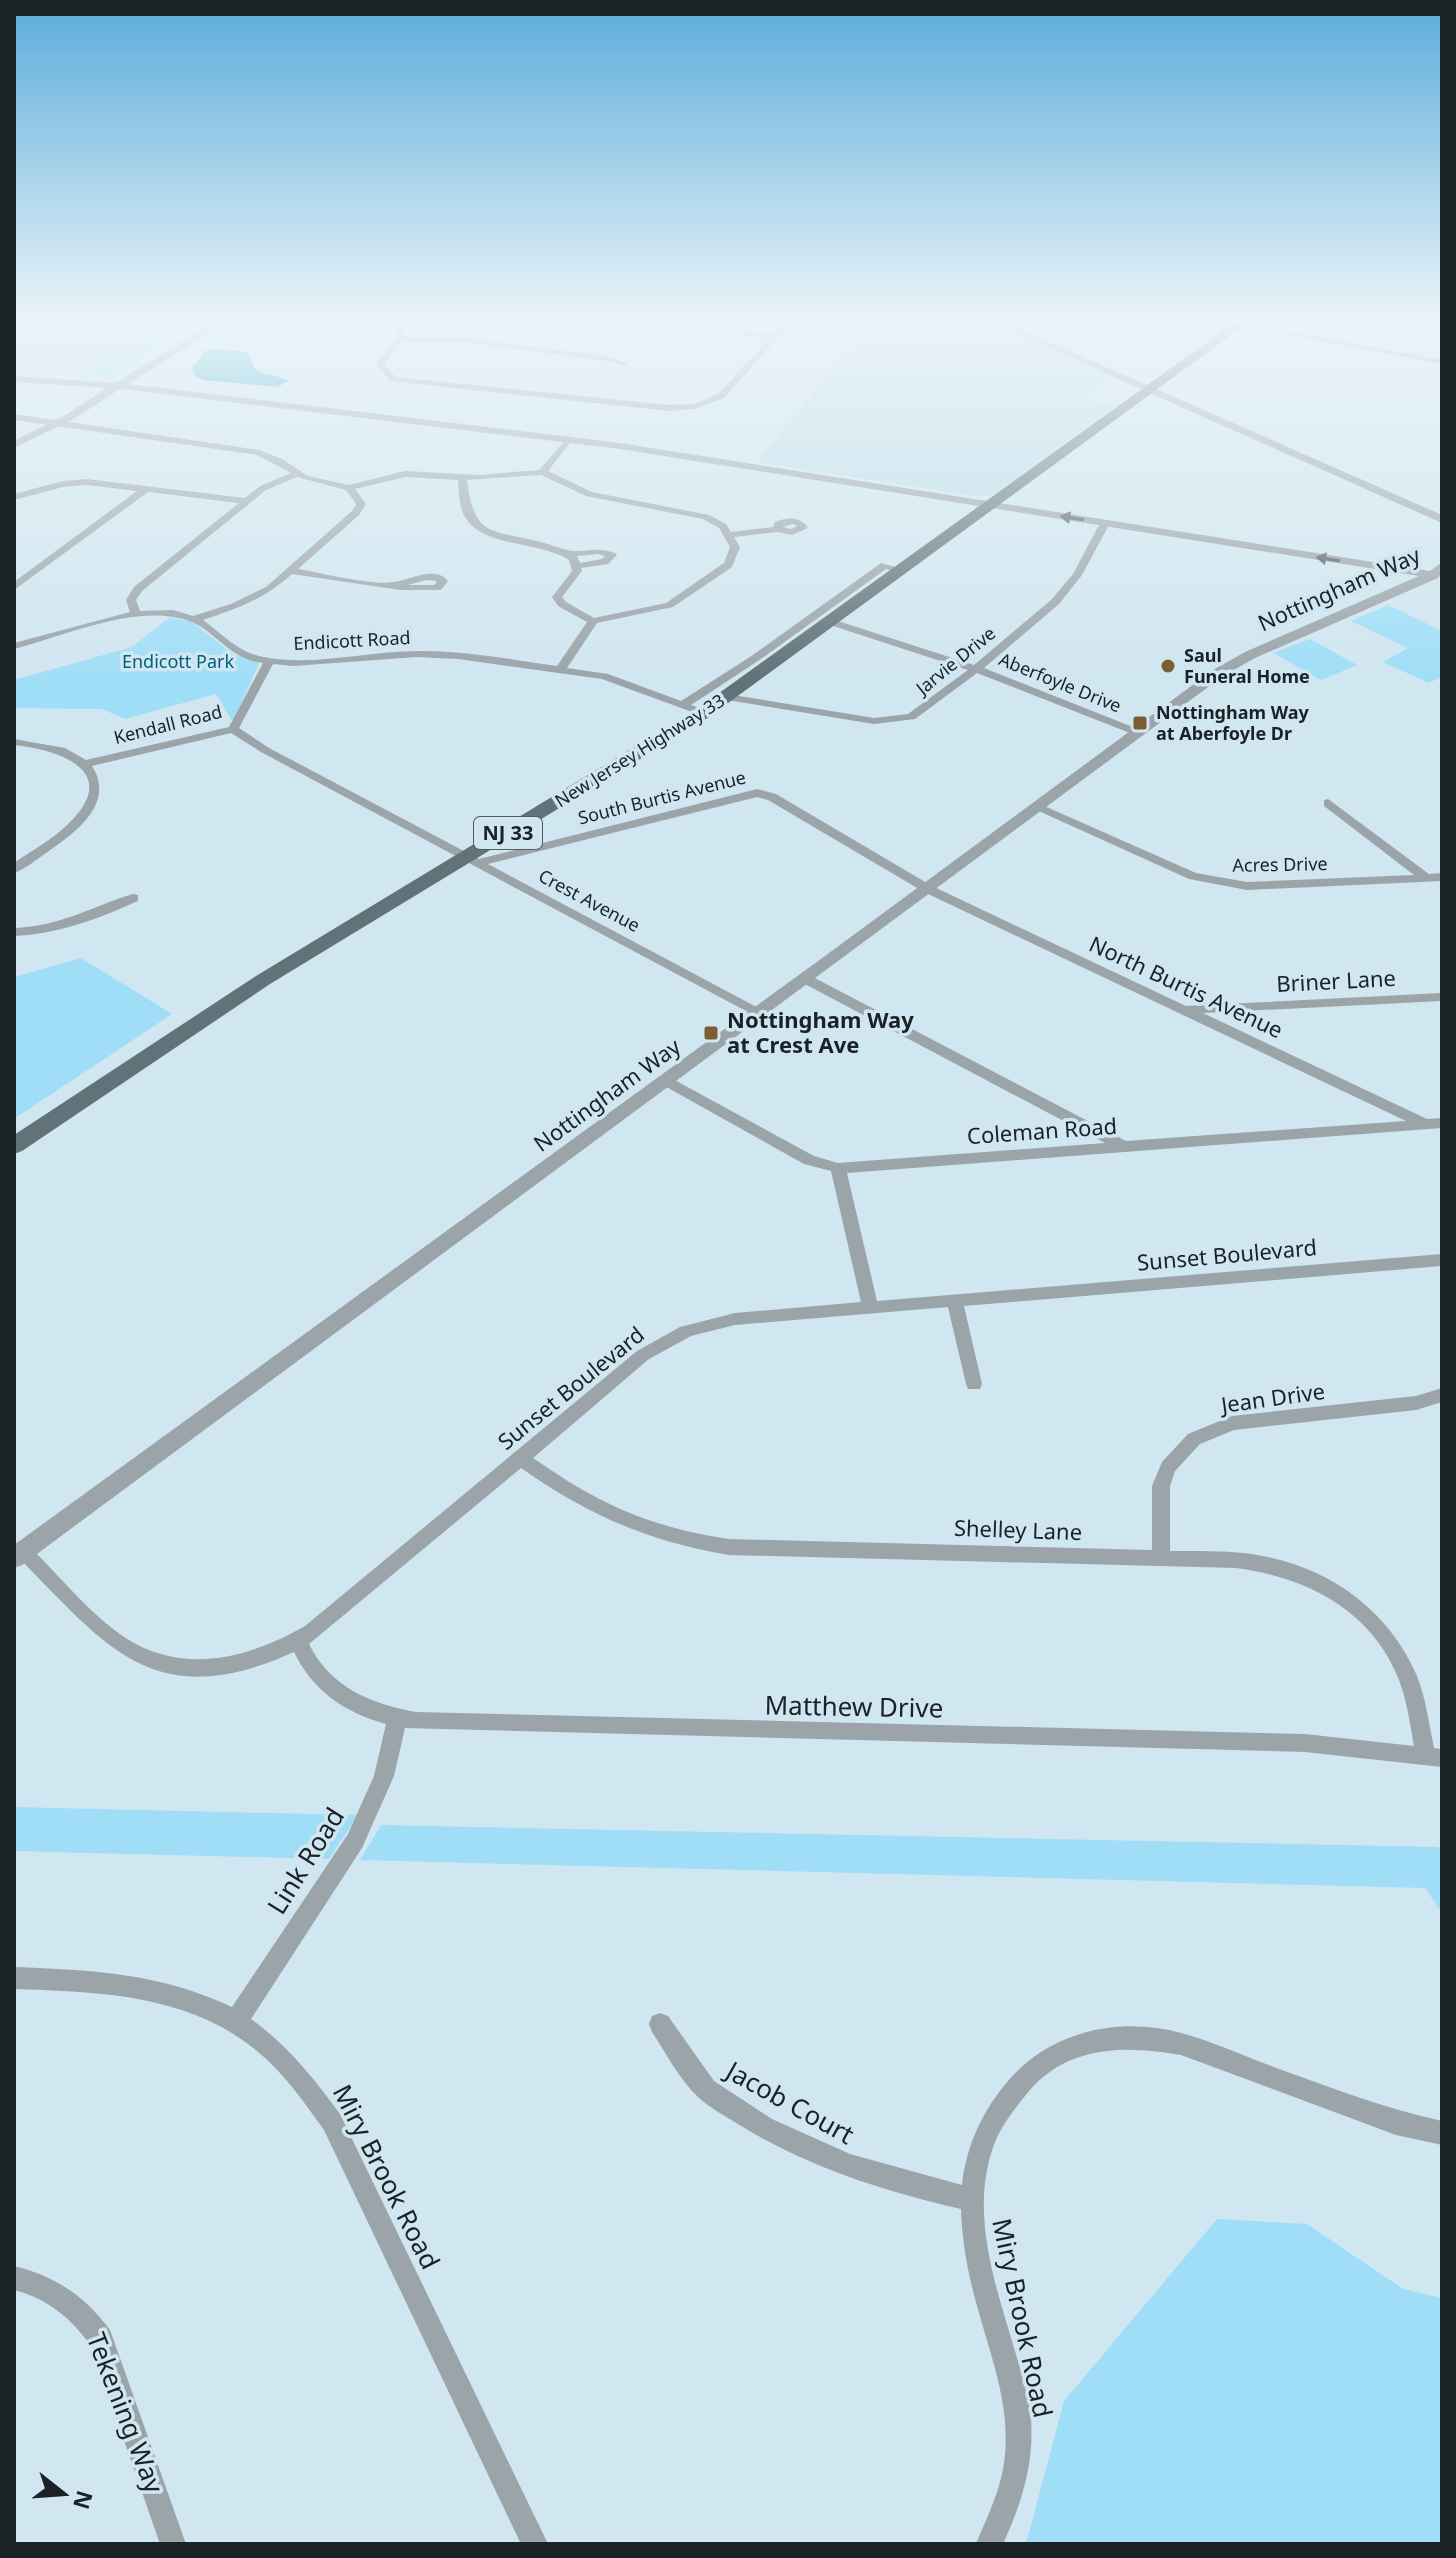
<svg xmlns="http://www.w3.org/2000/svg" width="1456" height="2558" font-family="'Noto Sans',sans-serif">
<rect width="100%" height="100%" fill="#d0e6f0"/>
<g fill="#bddce9">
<path d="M14,322H170L87,377L14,375Z"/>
<path d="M871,322H986L1113,377L1082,397L1116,406L992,495L975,496L758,462Z"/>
</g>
<g fill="#a0def7">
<path d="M159,331L171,333L169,339L111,378L87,377Z"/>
<path d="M1388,605L1442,631V676L1429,683L1383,662L1408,648L1351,621Z"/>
<path d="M170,617L192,622L233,654L259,663L233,722L216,694L125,719L102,709L14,708V680L132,647Z"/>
<path d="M1310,639L1357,665L1321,680L1273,653Z"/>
<path d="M81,958L172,1014L14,1119V977Z"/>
<path d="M14,1807L358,1815L329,1859L14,1851Z"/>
<path d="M381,1825L1438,1847L1442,1853V1913L1425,1888L360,1860Z"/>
<path d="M1217,2219L1307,2224L1403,2289L1442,2298V2544H1026L1064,2401Z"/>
</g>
<path fill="#26a1c7" d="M214,349L248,352C258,383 264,368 289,381L277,387L203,380L194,375L192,368L205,351Z"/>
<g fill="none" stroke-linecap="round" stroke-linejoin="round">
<g fill="#9ba5a9" fill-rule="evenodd">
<path d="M391,322H399L405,337L466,338L608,357L628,364L624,366L607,361L466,342L401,341L384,365L396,377L669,405L694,404L718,394L769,339L654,322H679L773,334L783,322H792L724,398L695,409L669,411L390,381L376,365L397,336Z"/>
<path d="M1220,322H1239L1442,360V364Z"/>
<path d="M14,414L259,450L282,459L308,476L349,485L405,471L478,475L539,470L569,436L573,439L548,471L592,492L709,515L726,524L731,532L773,527L775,522C787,517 799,516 808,527L806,529L792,535L778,532L734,537L740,547L732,567L673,607L597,623L567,668L608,674L681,701L750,657L881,563L907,570L902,573L886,569L758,661L691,705L707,711V715L703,716L602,679L458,659L417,657L293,666L273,664L239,728L269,748L479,859L757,789L776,794L932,886L1186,1006L1442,993V1001L1203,1013L1427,1119L1442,1118V1128L847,1173L877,1301L1442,1254V1266L964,1306L982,1384L980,1389H968L966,1384L948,1307L735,1325L691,1336L649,1359L533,1458C599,1504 649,1527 729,1539L1152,1550V1486L1162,1462L1188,1434L1232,1416L1416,1396L1442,1388V1402L1416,1410L1234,1430L1200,1444L1175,1471L1170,1486V1551C1201,1551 1232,1550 1263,1556C1332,1569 1389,1611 1417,1676C1426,1699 1429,1724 1434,1748L1442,1749V1767L1305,1752L405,1728L394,1776L362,1848L251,2019C287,2045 313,2077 340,2114L548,2544H521L324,2130C304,2102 284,2073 257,2051C188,1994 100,1992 14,1989V1967C92,1970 160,1973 232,2007L348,1834L374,1776L386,1724C345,1713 312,1690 294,1652C154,1715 108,1648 17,1556L14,1551L17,1546L23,1543L29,1546C62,1578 94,1620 134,1643C190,1674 253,1656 305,1626L637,1351L680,1327L735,1313L861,1302L831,1171L804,1164L661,1084L659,1081L661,1078H671L814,1156L838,1163L1105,1143L801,982V976H811L1126,1141L1406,1121L924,892L768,800L757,797L488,864L764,1011L766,1014L764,1017L759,1018L261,752L231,733L92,766C116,804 75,833 46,853C36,860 25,869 14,873V863C34,849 57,837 73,819C120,769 55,749 14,745V739L65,748L86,760L229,727L263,663C230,659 220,636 194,623C143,600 65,636 14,649V643L130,612L126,600L134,587L239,503L148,492L14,590V582L137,491L87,485L63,487L14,500V494L63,481L87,479L245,498L260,486L291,473L257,455L14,420ZM541,475L586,496L703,519L719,528L730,547L724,563L666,603L594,618L566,602L562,597L582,571L581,568L608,564L617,555L615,553C598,547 590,551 573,551C562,550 548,543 537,541C488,530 474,535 467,480ZM297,477L346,490L356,504L352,511L266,587L231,604L193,616L173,610L140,611L136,600L142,591L266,490ZM405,477L458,480C459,492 459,507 465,517C483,548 540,541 569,560L572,571L552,597L558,606L587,622L557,666C511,660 464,650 417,651C366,651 309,668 259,656C237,651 221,633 203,620C237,609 266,598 292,574L400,590H441L448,581C435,565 410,580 394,582C372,586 322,573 298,569L359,515L366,504L355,489ZM793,524L797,526L791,529L783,527ZM598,554L605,556L602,559L580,563L577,556ZM426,580L437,581L434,585H408ZM521,1468C588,1515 647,1541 729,1555L1236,1568C1306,1577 1372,1610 1399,1680C1407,1701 1410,1724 1414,1746L1305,1734L416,1712C371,1704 330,1687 309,1644Z"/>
<path d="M1105,520L1110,523L1082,575L1059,604L984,668L1143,731V735H1135L977,673L915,719L874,724L727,700L721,697L727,694L874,718L908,714L968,670L827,624V620H835L974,665L1051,600L1073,574L1100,523Z"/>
<path d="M1328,799L1429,874L1442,873V881L1247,890L1189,879L1032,808L1038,804L1042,805L1196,873L1247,882L1414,875L1324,806V800Z"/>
<path d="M133,894L138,895V901C98,919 58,934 14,936V928C62,926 90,907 133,894Z"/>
<path d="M660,2013L668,2016L714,2081L772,2119L850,2154L962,2185C966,2146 983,2110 1008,2081C1050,2031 1120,2016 1181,2033C1214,2042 1247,2057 1279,2069C1333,2088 1386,2109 1442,2121V2145L1396,2135L1181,2055C1126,2045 1068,2045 1029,2091C1016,2107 1003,2123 995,2142C961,2230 1014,2324 1030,2410C1036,2458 1023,2500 1003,2544H976C987,2517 1000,2492 1004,2463C1012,2409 991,2357 977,2306C968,2274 962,2242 961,2209C883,2191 807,2167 738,2124C725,2116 710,2108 698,2097C679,2079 666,2053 652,2032L649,2024L652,2016Z"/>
<path d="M14,2266C55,2276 85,2296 110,2330L186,2544H160L91,2346C71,2318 48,2299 14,2290Z"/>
</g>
<g fill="#9ba5a9" fill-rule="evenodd">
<path d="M212,322H225L128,384L620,443L1430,571L1442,562V573L1438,578L1255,658L1223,676L22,1565L14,1568V1545L825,956L1213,670L1245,652L1419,576L620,449L120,389L72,420L14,448V441L64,416L107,388L14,382V376L116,383Z"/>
<path d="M990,322H1004L1442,515V523Z"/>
</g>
<path fill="#617279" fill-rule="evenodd" d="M1235,322H1249L709,717L270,984L22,1151L14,1154V1135L256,976L697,709Z"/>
</g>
<defs><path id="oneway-solid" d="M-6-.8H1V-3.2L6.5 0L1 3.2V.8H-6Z" transform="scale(2)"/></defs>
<g fill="#545d61">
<use href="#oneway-solid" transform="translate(1072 518) rotate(-171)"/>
<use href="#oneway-solid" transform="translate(1328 559) rotate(-171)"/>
</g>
<linearGradient id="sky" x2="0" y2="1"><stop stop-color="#5aacdb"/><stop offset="0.47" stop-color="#eaf4f8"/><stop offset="1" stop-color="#eaf4f8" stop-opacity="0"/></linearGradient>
<rect width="1456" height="680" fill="url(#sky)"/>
<g fill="#7b5d31" stroke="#d0e6f0" stroke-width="3">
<circle cx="1168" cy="666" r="8"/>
<rect x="1132" y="715" width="16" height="16" rx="4"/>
<rect x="703" y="1025" width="16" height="16" rx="4"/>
</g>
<g text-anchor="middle" stroke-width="7" stroke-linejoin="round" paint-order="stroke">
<g font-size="18" fill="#1a2226" stroke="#d0e6f0">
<text transform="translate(352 641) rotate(-3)" y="6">Endicott Road</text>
<text transform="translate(956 661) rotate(-39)" y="6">Jarvie Drive</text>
<text transform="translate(1060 683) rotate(22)" y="6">Aberfoyle Drive</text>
<text transform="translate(168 725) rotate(-14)" y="6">Kendall Road</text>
<text transform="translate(640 751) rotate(-32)" y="6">New Jersey Highway 33</text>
<text transform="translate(662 798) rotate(-14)" y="6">South Burtis Avenue</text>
<text transform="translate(1280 865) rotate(-1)" y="6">Acres Drive</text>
<text transform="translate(589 901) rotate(28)" y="6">Crest Avenue</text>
</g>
<g font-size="18" font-weight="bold" fill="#1a2226" stroke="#d0e6f0" text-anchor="start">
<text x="1184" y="662">Saul<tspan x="1184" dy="21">Funeral Home</tspan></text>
<text x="1156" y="719">Nottingham Way<tspan x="1156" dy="21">at Aberfoyle Dr</tspan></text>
</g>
<g font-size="18" fill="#00617c" stroke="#d0e6f0">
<text x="178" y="668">Endicott Park</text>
</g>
<rect fill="#d0e6f0" stroke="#515d63" stroke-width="2" x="474" y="817" width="68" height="32" rx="6"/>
<g font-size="20" font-weight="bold" fill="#1a2226">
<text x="508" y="840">NJ 33</text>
</g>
<g font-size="22" fill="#1a2226" stroke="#d0e6f0">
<text transform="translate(1339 589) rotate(-24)" y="8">Nottingham Way</text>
<text transform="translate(1336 981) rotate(-3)" y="8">Briner Lane</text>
<text transform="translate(1186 987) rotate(25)" y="8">North Burtis Avenue</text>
<text transform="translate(607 1095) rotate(-36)" y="8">Nottingham Way</text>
<text transform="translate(1042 1131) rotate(-4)" y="8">Coleman Road</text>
<text transform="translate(1227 1255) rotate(-5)" y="8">Sunset Boulevard</text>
<text transform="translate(571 1388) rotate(-39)" y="8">Sunset Boulevard</text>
<text transform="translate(1273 1398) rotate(-8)" y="8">Jean Drive</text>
<text transform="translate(1018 1530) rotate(2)" y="8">Shelley Lane</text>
</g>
<g font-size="22" font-weight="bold" fill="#1a2226" stroke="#d0e6f0" text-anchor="start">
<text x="727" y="1028">Nottingham Way<tspan x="727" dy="25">at Crest Ave</tspan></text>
</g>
<g font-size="26" fill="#1a2226" stroke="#d0e6f0">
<text transform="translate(854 1707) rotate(1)" y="9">Matthew Drive</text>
<text transform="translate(306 1861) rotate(-58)" y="9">Link Road</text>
<text transform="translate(790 2103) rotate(29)" y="9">Jacob Court</text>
<text transform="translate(386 2177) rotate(63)" y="9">Miry Brook Road</text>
<text transform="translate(1022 2318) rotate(78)" y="9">Miry Brook Road</text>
<text transform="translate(125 2413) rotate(69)" y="9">Tekening Way</text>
</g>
</g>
<rect width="1456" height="2558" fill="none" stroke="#1a2226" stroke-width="32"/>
<g transform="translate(64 2494) rotate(107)" stroke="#d0e6f0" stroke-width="6" paint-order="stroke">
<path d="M0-6L14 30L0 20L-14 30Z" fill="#1a2226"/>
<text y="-12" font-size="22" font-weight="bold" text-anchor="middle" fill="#1a2226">N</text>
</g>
</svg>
